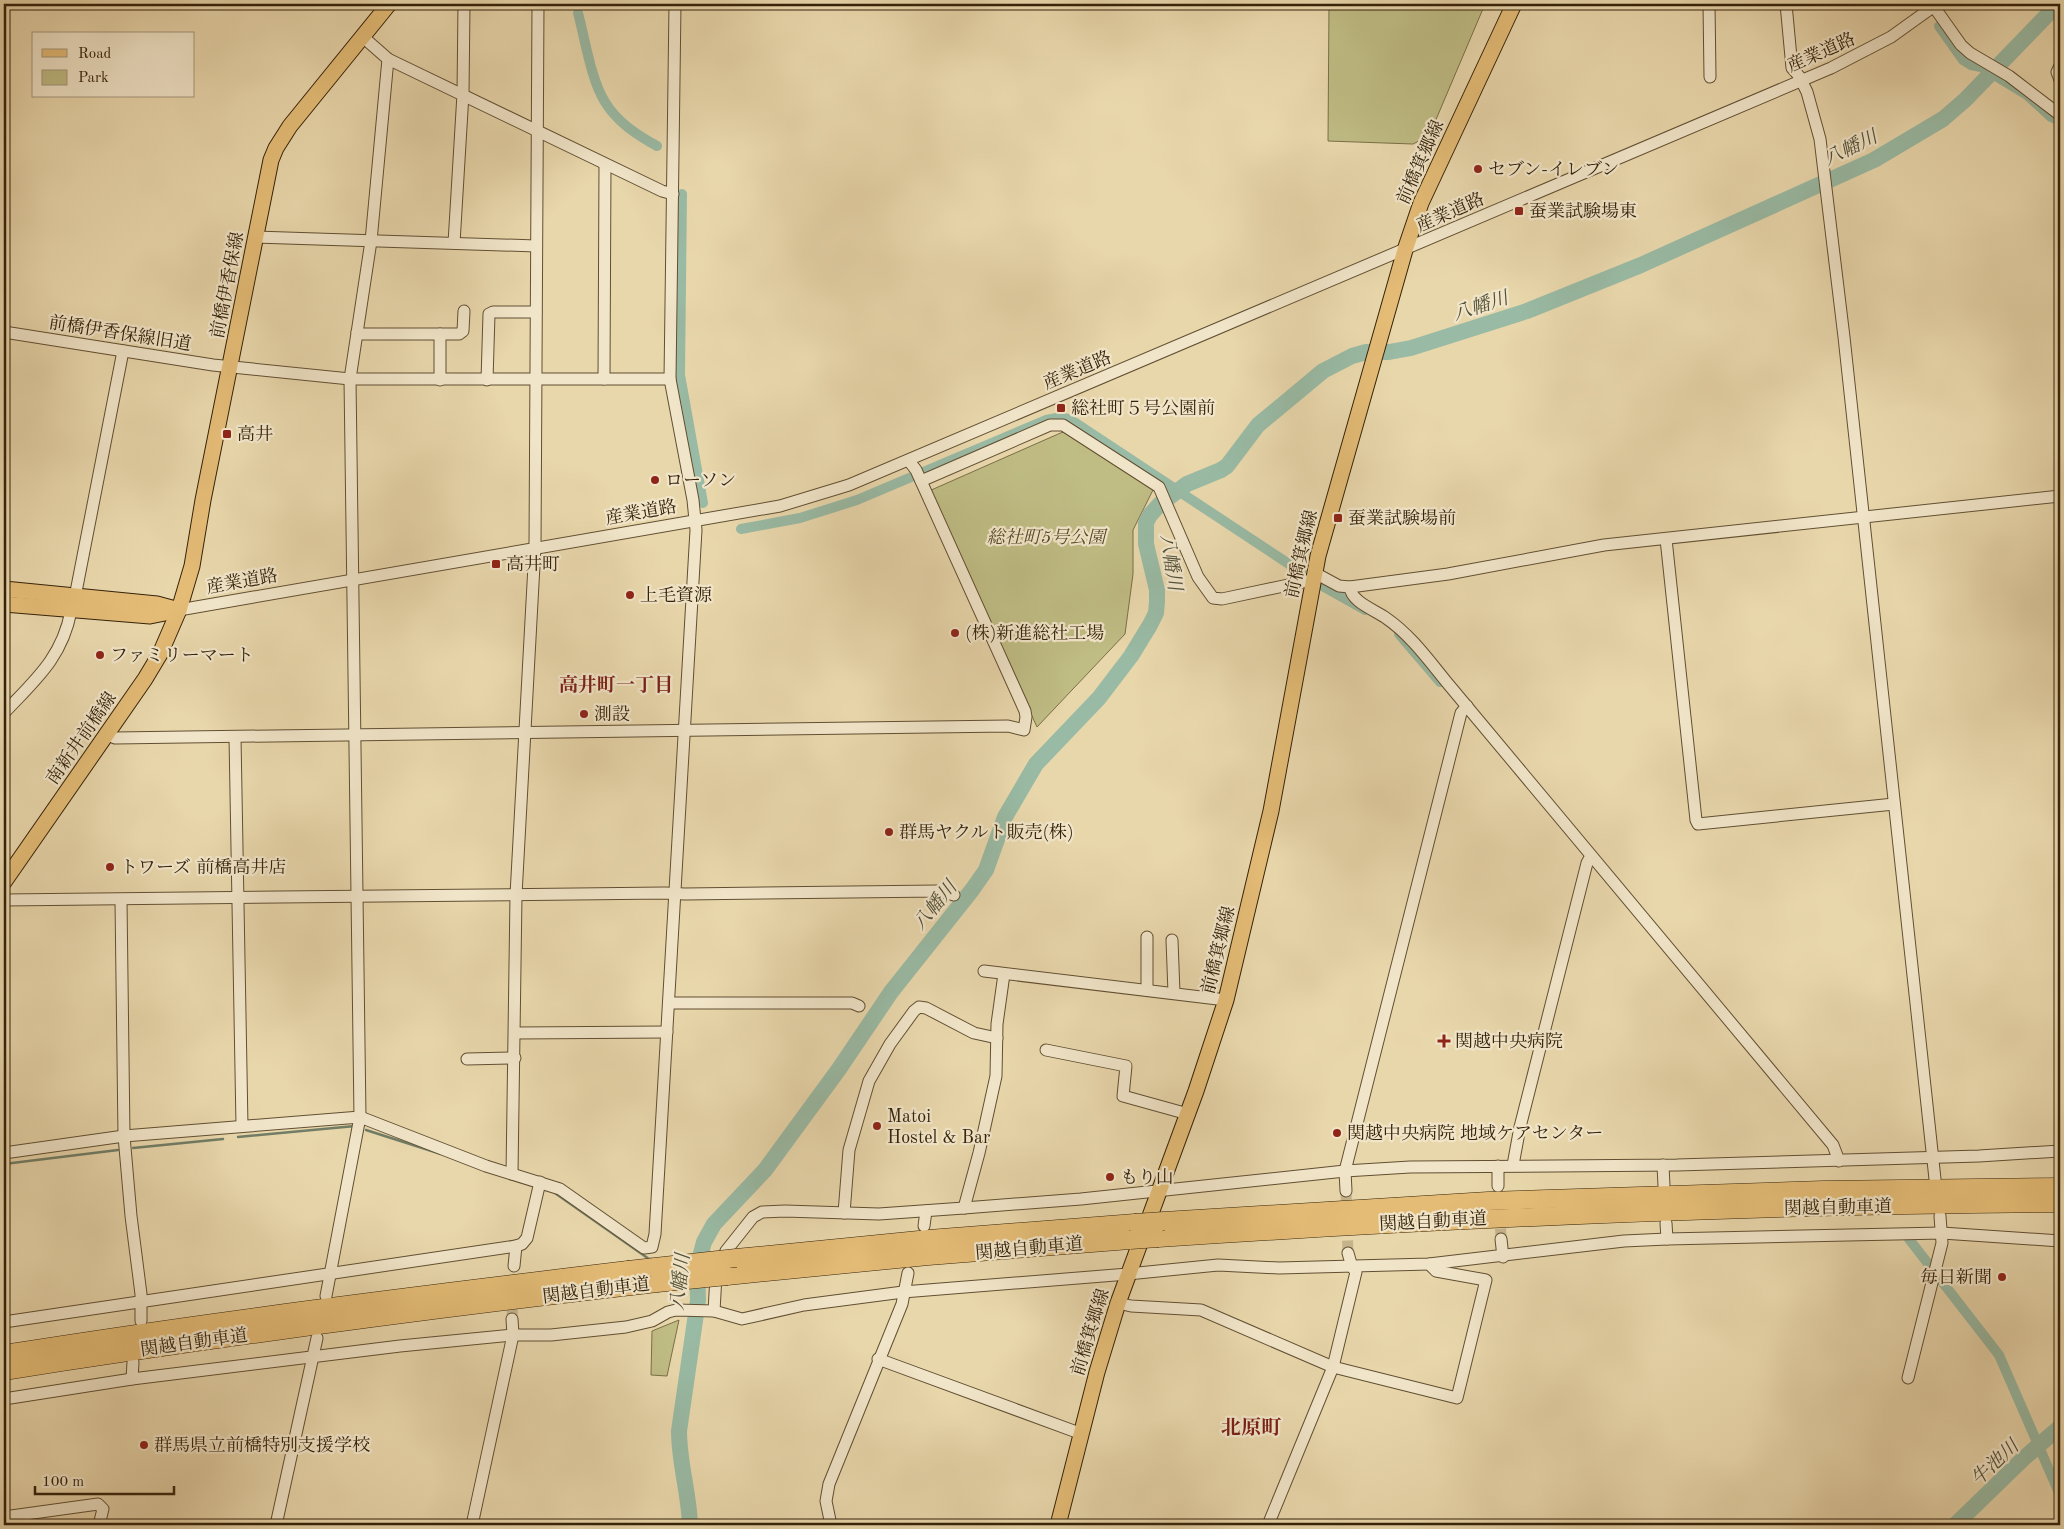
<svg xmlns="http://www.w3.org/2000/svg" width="2064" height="1529" font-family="'Old Standard TT','Noto Serif JP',serif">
<rect width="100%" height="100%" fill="#e9d7ac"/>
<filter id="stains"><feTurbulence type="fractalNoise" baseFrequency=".004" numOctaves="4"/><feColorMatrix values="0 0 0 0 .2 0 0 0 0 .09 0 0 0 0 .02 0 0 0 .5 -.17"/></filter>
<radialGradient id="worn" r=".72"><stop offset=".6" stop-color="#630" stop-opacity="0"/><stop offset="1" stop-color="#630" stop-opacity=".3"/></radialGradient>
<g fill="#bfbc84" stroke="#7a6f47">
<path d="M1329,4H1485L1429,136L1413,144L1328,141Z"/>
<path d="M1065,431L1154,488L1133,530V574L1125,634L1037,727L929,491Z"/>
<path d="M679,1320L667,1376L651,1375L652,1331Z"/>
</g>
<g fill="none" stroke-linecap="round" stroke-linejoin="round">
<g stroke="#717d66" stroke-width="2.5">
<path d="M366,1130L441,1154"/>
<path d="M238,1137L355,1126"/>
<path d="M133,1148L223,1139"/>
<path d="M4,1164L118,1150"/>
<path d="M552,1191L649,1259H652"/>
</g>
<g stroke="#99baa4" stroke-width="10">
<path d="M578,13C585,39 591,80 605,102C617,122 637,135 657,146"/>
<path d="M1939,26L1963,60L1971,65L1981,67L2027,95L2051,117L2060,121"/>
<path d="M682,194L680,375L703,503"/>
<path d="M741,529L800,518L857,500L1046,420L1062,417L1071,420L1301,572"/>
<path d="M1324,587L1365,610"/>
<path d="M1399,634L1440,682"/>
<path d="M1909,1239L1999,1355L2060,1495"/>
</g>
<g stroke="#99baa4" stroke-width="16">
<path d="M690,1525C689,1493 679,1463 679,1431L698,1300L697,1268L704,1242L714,1224L765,1170L839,1069L891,992L972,890L986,870L1005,817L1036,764L1099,698L1131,656L1150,625L1156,613L1157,602V590L1146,544V523L1150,515L1160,504L1187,484L1221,470L1227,466L1258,425L1323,371L1352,356L1366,352H1389L1411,348L1527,311L1641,265L1874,160L1943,119L1965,100L2058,4"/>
<path d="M1955,1525L2024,1458L2060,1427"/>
</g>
<g stroke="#c5b38c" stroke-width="11" stroke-dasharray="11 5.5" stroke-linecap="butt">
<path d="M1346,1191L1348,1253"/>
<path d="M1500,1212L1501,1239"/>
<path d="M512,1319L514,1266"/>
</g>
<defs>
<g id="minor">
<path d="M1709,4L1710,77"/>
<path d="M1786,4L1792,68L1799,76L1807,92L1820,139L1844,337L1935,1179"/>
<path d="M1932,4L1961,45L1970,53L2009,76L2060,115"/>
<path d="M363,37L388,59L662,191L673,194"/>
<path d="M2060,66L2057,72L2060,80"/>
<path d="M255,237L536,246"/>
<path d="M454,243L463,94L464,4"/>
<path d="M4,332L213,365L350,379H670"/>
<path d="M357,332L362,334H459L463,331L464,311"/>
<path d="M604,379L605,164"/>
<path d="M440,380V334"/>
<path d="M487,380L489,314L493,312H536"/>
<path d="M921,481L1050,425H1063L1159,487L1198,577L1213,598L1222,599L1307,581L1312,582"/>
<path d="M1666,539L1696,820L1698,824L1894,804"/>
<path d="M1315,573L1339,586L1350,587L1448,574L1604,545L2060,496"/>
<path d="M1350,587C1351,602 1375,610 1386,618C1411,635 1430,662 1449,685L1833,1145L1839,1161"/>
<path d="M75,597L123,351"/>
<path d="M179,610L780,506L849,485L1831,68L1891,37L1937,4"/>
<path d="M4,713C35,680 62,658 71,611"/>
<path d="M106,734L115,738L1008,726L1024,730L1026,717L1025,711L916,470L909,461"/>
<path d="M235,737L242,1126"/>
<path d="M4,900L665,893L685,894L938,891L954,895"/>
<path d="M121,900L124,1136L131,1216L141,1294V1321"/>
<path d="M1147,937V990"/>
<path d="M1172,940L1174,993"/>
<path d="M984,971L1226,1000"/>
<path d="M669,1003H852L859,1006"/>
<path d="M515,1033L667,1032"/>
<path d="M1046,1050L1126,1066L1123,1096L1188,1114"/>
<path d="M467,1059L515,1058"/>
<path d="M4,1153L124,1136L360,1117L486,1166L560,1189L644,1248L652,1247L655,1234L696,530L693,500L670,379L675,4"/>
<path d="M1513,1165L1520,1127L1587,863L1591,856"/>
<path d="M1663,1165L1664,1186"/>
<path d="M1498,1166V1186"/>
<path d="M512,1174L516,895L535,547L538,4"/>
<path d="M1346,1191L1345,1171L1461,713L1467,706"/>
<path d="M964,1208L979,1153L996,1076L997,1024L1004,974"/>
<path d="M844,1213L849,1150L869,1081L890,1044L914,1011L919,1007L926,1008L974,1033L997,1038"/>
<path d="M1666,1223L1667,1239"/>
<path d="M924,1226L926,1211"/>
<path d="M1501,1239L1503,1257"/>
<path d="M514,1266L516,1246"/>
<path d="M326,1296L360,1117L350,379L371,241L388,59"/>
<path d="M1118,1303L1131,1306L1201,1310L1333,1367L1457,1398L1486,1280L1436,1271L1429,1264"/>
<path d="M714,1311L716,1276L726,1251L753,1217L762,1212L785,1211L879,1214L964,1208L1081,1199L1345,1171L1410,1167L1677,1165L1979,1156L2060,1151"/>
<path d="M4,1322L516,1246L522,1244L527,1238L540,1182"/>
<path d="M878,1359L1082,1434"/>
<path d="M1908,1378L1942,1243L1940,1216"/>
<path d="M132,1379L133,1362"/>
<path d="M4,1399L132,1379L400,1346L513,1335H551L626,1327L652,1321L668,1312L676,1310L714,1311L742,1319L804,1305L903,1292L1128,1274L1218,1265L1279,1268L1429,1264L1624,1241L1667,1239L1942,1233L2060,1241"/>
<path d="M4,1517L98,1504L103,1509L99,1525"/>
<path d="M276,1525L317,1338"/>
<path d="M472,1525L513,1335L512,1319"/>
<path d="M831,1525L826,1501L829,1484L902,1304L908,1273"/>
<path d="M1268,1525L1333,1367L1356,1272L1352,1267L1348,1253"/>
</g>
<g id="major">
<path d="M4,589L157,604L179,610"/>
<path d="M4,604L150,616L175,611"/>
<path d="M4,882L145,679L160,654L179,610L192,566L203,500L271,160L276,148L290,126L389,4"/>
<path d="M1058,1525L1097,1372L1118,1303L1196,1091L1226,1000L1271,811L1318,556L1405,250L1421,203L1514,4"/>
</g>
<g id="highway">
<path d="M1164,1221L1488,1201L1823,1190L2060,1187"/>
<path d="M1158,1238C1458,1218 1759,1205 2060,1203"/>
<path d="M736,1258L929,1239L1135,1223"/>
<path d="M727,1276L928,1256L1130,1240"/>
<path d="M4,1354C211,1321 420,1295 628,1270"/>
<path d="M4,1371C221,1337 439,1308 657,1283"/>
</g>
</defs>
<use href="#minor" stroke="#614f32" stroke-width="13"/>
<use href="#major" stroke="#34220a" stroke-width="17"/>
<use href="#highway" stroke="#34220a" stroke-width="19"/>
<use href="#minor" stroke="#f1e5c9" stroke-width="11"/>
<use href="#major" stroke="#e4bc76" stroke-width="15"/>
<use href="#highway" stroke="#e4bc76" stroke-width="18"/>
<defs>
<g id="highway-bridge">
<path d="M1135,1223L1164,1221"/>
<path d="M1130,1240L1158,1238"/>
<path d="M628,1270L736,1258"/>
<path d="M657,1283L727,1276"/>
</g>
</defs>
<use href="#highway-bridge" stroke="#34220a" stroke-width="19" stroke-linecap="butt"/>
<use href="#highway-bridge" stroke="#e4bc76" stroke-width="18"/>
</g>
<g fill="#8f2418" stroke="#f1e5c9" stroke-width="2">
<circle cx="1478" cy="169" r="5"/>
<rect x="1514" y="206" width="10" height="10" rx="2.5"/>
<rect x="1056" y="403" width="10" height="10" rx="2.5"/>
<rect x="222" y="429" width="10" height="10" rx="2.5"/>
<circle cx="655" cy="480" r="5"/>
<rect x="1333" y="513" width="10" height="10" rx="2.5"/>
<rect x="491" y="559" width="10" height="10" rx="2.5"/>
<circle cx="630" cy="595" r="5"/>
<circle cx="955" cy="633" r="5"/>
<circle cx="100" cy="655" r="5"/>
<circle cx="584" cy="714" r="5"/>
<circle cx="889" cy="832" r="5"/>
<circle cx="110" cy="867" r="5"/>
<path d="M1441.5 1033.5h5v5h5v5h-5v5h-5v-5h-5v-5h5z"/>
<circle cx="877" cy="1126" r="5"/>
<circle cx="1337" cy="1133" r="5"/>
<circle cx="1110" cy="1177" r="5"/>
<circle cx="2002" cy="1277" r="5"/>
<circle cx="144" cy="1445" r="5"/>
</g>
<g text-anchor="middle" stroke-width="4.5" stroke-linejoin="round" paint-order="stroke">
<g font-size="18" fill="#34220a" stroke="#f1e5c9">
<text transform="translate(1821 52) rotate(-24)" y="6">産業道路</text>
<text transform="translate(1420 162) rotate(-66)" y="6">前橋箕郷線</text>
<text transform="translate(1450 212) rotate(-24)" y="6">産業道路</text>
<text transform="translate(227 285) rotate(-79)" y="6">前橋伊香保線</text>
<text transform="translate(120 333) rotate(9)" y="6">前橋伊香保線旧道</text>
<text transform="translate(1077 370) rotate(-23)" y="6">産業道路</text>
<text transform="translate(641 512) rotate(-10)" y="6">産業道路</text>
<text transform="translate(1301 554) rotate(-77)" y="6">前橋箕郷線</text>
<text transform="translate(242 581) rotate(-10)" y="6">産業道路</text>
<text transform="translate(81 738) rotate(-55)" y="6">南新井前橋線</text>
<text transform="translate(1218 950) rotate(-76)" y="6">前橋箕郷線</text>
<text transform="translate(1838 1207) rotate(-1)" y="6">関越自動車道</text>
<text transform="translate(1433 1221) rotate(-3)" y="6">関越自動車道</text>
<text transform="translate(1029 1248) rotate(-5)" y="6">関越自動車道</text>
<text transform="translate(596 1290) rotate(-7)" y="6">関越自動車道</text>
<text transform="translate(1090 1332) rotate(-73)" y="6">前橋箕郷線</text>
<text transform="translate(194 1342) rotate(-8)" y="6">関越自動車道</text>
</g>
<g font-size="18" fill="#34220a" stroke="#f1e5c9" text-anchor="start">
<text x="1488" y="175">セブン-イレブン</text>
<text x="1529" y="217">蚕業試験場東</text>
<text x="1071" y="414">総社町５号公園前</text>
<text x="237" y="440">高井</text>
<text x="665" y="486">ローソン</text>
<text x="1348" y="524">蚕業試験場前</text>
<text x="506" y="570">高井町</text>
<text x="640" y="601">上毛資源</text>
<text x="965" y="639">(株)新進総社工場</text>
<text x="110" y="661">ファミリーマート</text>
<text x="594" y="720">測設</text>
<text x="899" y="838">群馬ヤクルト販売(株)</text>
<text x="120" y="873">トワーズ 前橋高井店</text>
<text x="1455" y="1047">関越中央病院</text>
<text x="887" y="1122">Matoi<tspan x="887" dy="21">Hostel &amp; Bar</tspan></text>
<text x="1347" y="1139">関越中央病院 地域ケアセンター</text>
<text x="1120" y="1183">もり山</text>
<text x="1992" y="1283" text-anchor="end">毎日新聞</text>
<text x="154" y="1451">群馬県立前橋特別支援学校</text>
</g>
<g font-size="18" font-style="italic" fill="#574828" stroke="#f1e5c9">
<text x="1046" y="543">総社町5号公園</text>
</g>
<g font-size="19" font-style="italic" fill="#525038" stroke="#f1e5c9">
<text transform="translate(1850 147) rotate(-26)" y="7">八幡川</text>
<text transform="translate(1480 305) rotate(-18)" y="7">八幡川</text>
<text transform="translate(1172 562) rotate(81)" y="7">八幡川</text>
<text transform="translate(934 905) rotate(-51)" y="7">八幡川</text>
<text transform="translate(679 1282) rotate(-84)" y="7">八幡川</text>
<text transform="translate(1994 1462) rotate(-43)" y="7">牛池川</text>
</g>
<g font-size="19" font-weight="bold" fill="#7a1f14" stroke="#f1e5c9">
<text x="616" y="691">高井町一丁目</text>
</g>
<g font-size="20" font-weight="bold" fill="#7a1f14" stroke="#f1e5c9">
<text x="1251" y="1434">北原町</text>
</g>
</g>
<rect width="2064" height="1529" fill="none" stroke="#e9d7ac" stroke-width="20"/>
<rect x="5" y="5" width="2054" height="1519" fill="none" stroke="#34220a" stroke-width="2.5"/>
<rect x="10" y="10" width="2044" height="1509" fill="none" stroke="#34220a"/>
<rect x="32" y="32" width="162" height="65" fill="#f1e5c9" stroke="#a5977d"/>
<rect x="42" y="49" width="25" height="8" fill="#e4bc76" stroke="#a5977d"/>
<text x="78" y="58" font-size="15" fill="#34220a">Road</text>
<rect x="42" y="70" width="25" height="15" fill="#bfbc84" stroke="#a5977d"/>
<text x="78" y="82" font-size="15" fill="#34220a">Park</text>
<path d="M35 1486v8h139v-8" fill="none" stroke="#34220a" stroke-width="2.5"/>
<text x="42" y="1486" font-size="15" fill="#34220a" stroke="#f1e5c9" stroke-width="4" paint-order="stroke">100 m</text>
<rect width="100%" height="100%" filter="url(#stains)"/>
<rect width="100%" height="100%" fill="url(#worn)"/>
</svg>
